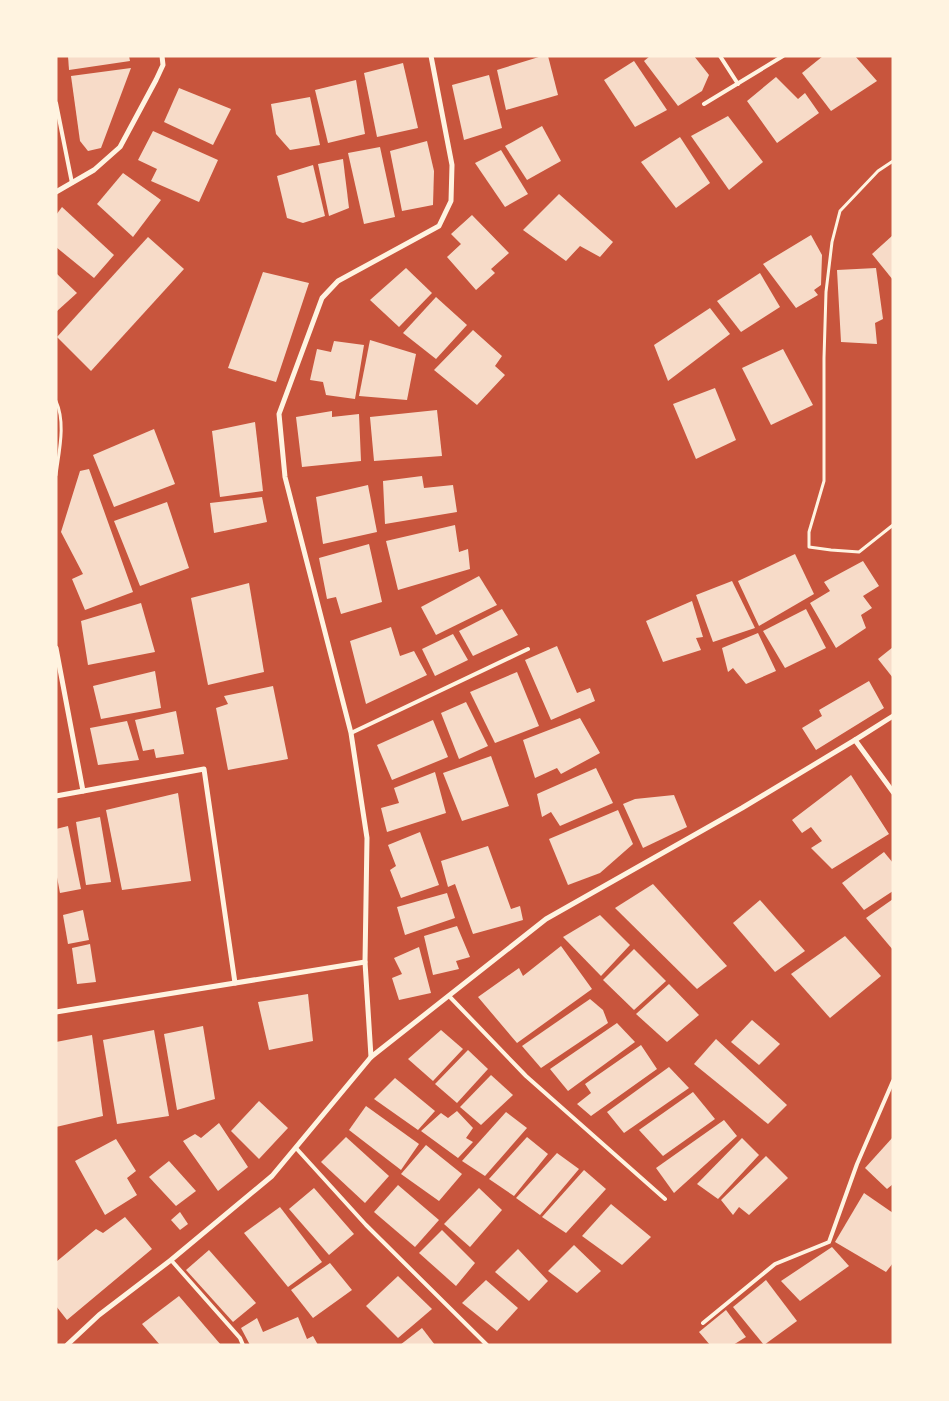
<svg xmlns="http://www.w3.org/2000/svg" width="949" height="1401" font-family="'Open Sans',sans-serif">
<rect width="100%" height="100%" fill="#c8553d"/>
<g fill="#f7dbc8">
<path d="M68,56H129L130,61L69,70Z"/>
<path d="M542,56H548L558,95L506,110L497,70Z"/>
<path d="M650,56H694L709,75L702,91L678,106L644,61Z"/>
<path d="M823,56H855L877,81L831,111L802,73Z"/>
<path d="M634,61L667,110L635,127L604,80Z"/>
<path d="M403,63L418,128L377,137L364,73Z"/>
<path d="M131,68L101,148L88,151L80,141L71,76Z"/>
<path d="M489,75L502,128L464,140L452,85Z"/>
<path d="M776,77L798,99L805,93L819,113L777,143L747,101Z"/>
<path d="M356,80L365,134L328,143L315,90Z"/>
<path d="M179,88L231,109L213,145L164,122Z"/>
<path d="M310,97L320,145L290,150L276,134L271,104Z"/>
<path d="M728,116L763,162L729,190L691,136Z"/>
<path d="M542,126L561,161L527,180L505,146Z"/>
<path d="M153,131L218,160L199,202L151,181L157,169L138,160Z"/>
<path d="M680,137L710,183L676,208L641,162Z"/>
<path d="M427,141L434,171L433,205L402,211L390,151Z"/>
<path d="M380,147L395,217L364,224L348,153Z"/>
<path d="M501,150L528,194L505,207L475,163Z"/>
<path d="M343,159L349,208L329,216L318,164Z"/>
<path d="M313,165L325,216L303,223L287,218L277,176Z"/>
<path d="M123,173L161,200L133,237L97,204Z"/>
<path d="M559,194L613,242L600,257L580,246L566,261L523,230Z"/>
<path d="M62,207L114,255L94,278L56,247V215Z"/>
<path d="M472,215L509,253L491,269L495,273L476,290L447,257L461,244L451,234Z"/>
<path d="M811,235L822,255L821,285L814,290L818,295L796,308L763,264Z"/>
<path d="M893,235V280L872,254Z"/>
<path d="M148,237L184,269L91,371L57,337Z"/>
<path d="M406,268L432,293L399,327L370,300Z"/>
<path d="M876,268L883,319L875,323L877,344L841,342L837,270Z"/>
<path d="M263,272L309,283L276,382L228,368Z"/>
<path d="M56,273L77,293L56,312Z"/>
<path d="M760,273L780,307L741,332L717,301Z"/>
<path d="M436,297L467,325L436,359L403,333Z"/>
<path d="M710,308L730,334L668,381L654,345Z"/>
<path d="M473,330L502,356L495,366L505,375L477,405L434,370Z"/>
<path d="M370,340L416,354L407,400L359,396Z"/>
<path d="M334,341L364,345L355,399L326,395L323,382L310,380L317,349L331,352Z"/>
<path d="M783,349L813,405L771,425L742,368Z"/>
<path d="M715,388L736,440L696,459L673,404Z"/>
<path d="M437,410L442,456L374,461L370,417Z"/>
<path d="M332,411V417L359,414L361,461L302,467L296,417Z"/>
<path d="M255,422L263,491L220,497L212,431Z"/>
<path d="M154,429L175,484L114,507L93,455Z"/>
<path d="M89,469L133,592L85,610L72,579L83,574L61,532L80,471Z"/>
<path d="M422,476L424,488L453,485L457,512L385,524L383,481Z"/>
<path d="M368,485L377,532L323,544L316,497Z"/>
<path d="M262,497L267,522L214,533L210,503Z"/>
<path d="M167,502L189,568L140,586L114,521Z"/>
<path d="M455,525L459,552L468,549L470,569L398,590L386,541Z"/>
<path d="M369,544L382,602L341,614L336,597L327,599L319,558Z"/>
<path d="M795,554L814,594L759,626L738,581Z"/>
<path d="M863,561L879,586L863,596L872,608L861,615L866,628L836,648L810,603L830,591L824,582Z"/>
<path d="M479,576L497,605L436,635L421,607Z"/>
<path d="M732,581L755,628L713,642L696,595Z"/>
<path d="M249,583L264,672L208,685L191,598Z"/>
<path d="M692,601L703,637L696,638L701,650L663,662L646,621Z"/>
<path d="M141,603L155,652L88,665L81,621Z"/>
<path d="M502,609L518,635L473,656L459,631Z"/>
<path d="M806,609L826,648L785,668L763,631Z"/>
<path d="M391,627L400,656L414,651L427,675L366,704L350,641Z"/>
<path d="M758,633L776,671L746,684L733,668L728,672L722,648Z"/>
<path d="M453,634L468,660L435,676L422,649Z"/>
<path d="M557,646L577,693L590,688L595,701L551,720L525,660Z"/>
<path d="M893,647V678L878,659Z"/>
<path d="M155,671L161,708L101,719L93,686Z"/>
<path d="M517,672L539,726L495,743L470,692Z"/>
<path d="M869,681L884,708L816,750L802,728L822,716L819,710Z"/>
<path d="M273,686L288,759L228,770L216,708L228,704L224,696Z"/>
<path d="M466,702L488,746L459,759L441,713Z"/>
<path d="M176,711L184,754L156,758L154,749L143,751L135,720Z"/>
<path d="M580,718L600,753L561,774L557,768L535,778L523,740Z"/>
<path d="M433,720L448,757L392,780L377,745Z"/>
<path d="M127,721L139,760L98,765L90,728Z"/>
<path d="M491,756L509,806L462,821L443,773Z"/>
<path d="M596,768L613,803L560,826L551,812L542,817L537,794Z"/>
<path d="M435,772L446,813L387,832L381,808L399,803L394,788Z"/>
<path d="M851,775L889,834L832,869L811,848L822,841L811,827L802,833L792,820Z"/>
<path d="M178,793L191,881L122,890L106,810Z"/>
<path d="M674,795L687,827L643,848L623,804L635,799Z"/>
<path d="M618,810L633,844L600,873L568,885L549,839Z"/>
<path d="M100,817L111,882L86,885L76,822Z"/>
<path d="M68,826L81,889L60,893L56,872V829Z"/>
<path d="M420,832L439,885L401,898L390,870L396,866L388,845Z"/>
<path d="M488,846L511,909L520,906L523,920L473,934L455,884L448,887L441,861Z"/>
<path d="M884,852L893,863V891L864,910L842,883Z"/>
<path d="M653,884L727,966L697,989L615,908Z"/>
<path d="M447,893L455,918L405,935L397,907Z"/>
<path d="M893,899V950L866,918Z"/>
<path d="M760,900L805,951L775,972L733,923Z"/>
<path d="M83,910L89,940L68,944L63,915Z"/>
<path d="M600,915L630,945L601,976L563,937Z"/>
<path d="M457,926L470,957L456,961L459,969L433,975L424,936Z"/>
<path d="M845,936L881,976L830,1018L791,974Z"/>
<path d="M90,944L96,982L77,984L72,948Z"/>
<path d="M561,946L592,989L517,1043L478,997L519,968L523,976Z"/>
<path d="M419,947L431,993L399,1000L392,978L402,974L394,958Z"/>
<path d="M634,949L666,981L634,1010L603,980Z"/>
<path d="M669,984L699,1015L667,1042L636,1014Z"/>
<path d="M308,994L313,1041L269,1050L258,1002Z"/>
<path d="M590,999L603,1010L608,1023L541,1068L522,1046Z"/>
<path d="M752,1020L780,1044L759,1065L731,1042Z"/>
<path d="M617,1023L635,1042L568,1091L550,1069Z"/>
<path d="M203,1026L215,1099L177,1110L164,1034Z"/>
<path d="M154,1030L169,1116L117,1124L103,1040Z"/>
<path d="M441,1030L463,1049L433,1081L408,1059Z"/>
<path d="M92,1035L103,1116L56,1127V1042Z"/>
<path d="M716,1039L787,1105L768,1124L694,1064Z"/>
<path d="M641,1045L657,1069L591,1116L577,1104L591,1093L585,1084Z"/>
<path d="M468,1050L488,1069L457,1103L435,1084Z"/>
<path d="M669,1067L689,1088L624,1133L607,1112Z"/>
<path d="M491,1075L513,1095L481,1125L460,1107Z"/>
<path d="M395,1078L435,1111L418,1130L374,1099Z"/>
<path d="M693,1092L715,1119L663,1156L639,1130Z"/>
<path d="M259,1101L288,1128L259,1159L231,1131Z"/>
<path d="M366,1106L419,1144L401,1170L349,1130Z"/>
<path d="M457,1111L473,1128L466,1138L473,1142L458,1158L421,1131L441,1113L448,1118Z"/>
<path d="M506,1112L527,1128L485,1176L462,1161Z"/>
<path d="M724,1120L737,1136L674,1193L656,1168Z"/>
<path d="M219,1123L248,1167L218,1191L183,1141L195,1134L201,1138Z"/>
<path d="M346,1137L389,1176L365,1203L321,1162Z"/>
<path d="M527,1137L548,1154L514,1196L489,1179Z"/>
<path d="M893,1137V1184L887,1189L865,1168Z"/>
<path d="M742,1138L759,1155L718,1199L697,1184Z"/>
<path d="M116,1139L136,1171L127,1178L137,1195L105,1215L75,1161Z"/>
<path d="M426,1145L462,1174L439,1201L401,1174Z"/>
<path d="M557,1153L579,1169L540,1215L516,1198Z"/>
<path d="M766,1156L788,1178L749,1215L739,1207L733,1215L721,1200Z"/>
<path d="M169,1161L196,1191L176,1206L149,1177Z"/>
<path d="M584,1170L606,1189L566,1233L542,1217Z"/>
<path d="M398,1185L439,1220L415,1247L374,1212Z"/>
<path d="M314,1188L354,1234L329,1255L289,1209Z"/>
<path d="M479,1188L502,1210L470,1247L444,1224Z"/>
<path d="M864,1193L893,1213V1263L886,1272L835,1242Z"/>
<path d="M611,1204L651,1237L622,1265L582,1236Z"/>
<path d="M280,1207L322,1262L288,1287L244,1233Z"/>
<path d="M180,1212L188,1224L180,1230L171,1220Z"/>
<path d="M125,1217L152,1249L67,1320L56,1306V1262L96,1229L103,1233Z"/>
<path d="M442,1230L475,1263L456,1286L419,1253Z"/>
<path d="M574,1245L601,1271L577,1293L548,1271Z"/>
<path d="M832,1247L849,1266L800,1301L781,1281Z"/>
<path d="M518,1249L548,1281L529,1301L495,1272Z"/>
<path d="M209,1250L256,1303L233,1322L186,1270Z"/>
<path d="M330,1263L352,1290L313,1318L291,1290Z"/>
<path d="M398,1276L432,1309L398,1338L366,1306Z"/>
<path d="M486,1280L518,1308L497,1331L462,1303Z"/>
<path d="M766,1280L797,1321L764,1345L733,1307Z"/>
<path d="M179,1296L221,1345H160L142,1324Z"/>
<path d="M726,1310L746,1337L733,1345H710L699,1332Z"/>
<path d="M298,1317L307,1339L313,1336L318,1345H250L241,1328L257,1318L263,1332Z"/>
<path d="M422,1328L435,1345H400Z"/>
</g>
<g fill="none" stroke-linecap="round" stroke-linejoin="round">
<g stroke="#fff3e0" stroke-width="3">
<path d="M893,161L878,171L840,211L832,242L826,292L824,358V481L809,532V547L831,550L859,552L893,525"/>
<path d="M56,401C66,423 59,451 56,475"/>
</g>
<g stroke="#fff3e0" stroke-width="4">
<path d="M720,56L738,84"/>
<path d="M56,103L72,183"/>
<path d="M704,104L783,56"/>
<path d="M351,733L528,649"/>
<path d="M449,996L526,1076L665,1199"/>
<path d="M296,1148L366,1225L487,1345"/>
<path d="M171,1260L240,1338L243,1345"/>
<path d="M703,1323L775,1264L829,1242L857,1164L893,1081"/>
</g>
<g stroke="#fff3e0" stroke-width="5">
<path d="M56,192L94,170L120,147L156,80L163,65L162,56"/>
<path d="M56,648L83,791"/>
<path d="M855,740L893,792"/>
<path d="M56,796L204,769L235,983"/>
<path d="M56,1012L365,962"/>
<path d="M371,1057L365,962L367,838L351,733L285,477L279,414L322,298L338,281L439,226L451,201L452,165L431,56"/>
<path d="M67,1345L99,1315L171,1260L272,1176L371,1057L546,919L742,808L855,740L893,716"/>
</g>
</g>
<rect width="949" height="1401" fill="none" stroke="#fff3e0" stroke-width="115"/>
</svg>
